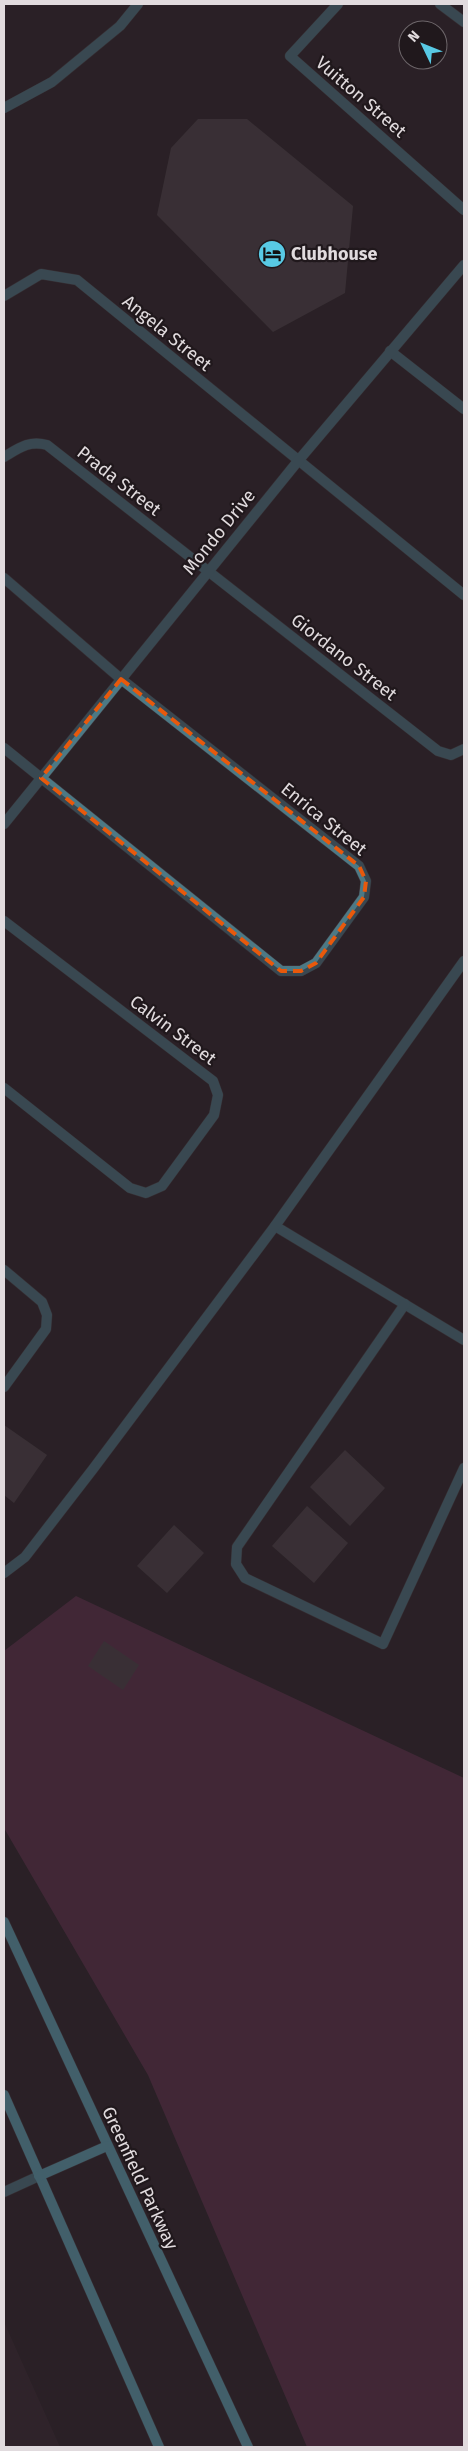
<svg xmlns="http://www.w3.org/2000/svg" width="468" height="2451" font-family="'Fira Sans',sans-serif">
<rect width="100%" height="100%" fill="#2a2126"/>
<path fill="#362730" d="M4,2322L60,2447H4Z"/>
<path fill="#5e2f4b" d="M76,1596L464,1778V2447H307L148,2075L4,1828V1651Z"/>
<g fill="#4c4247">
<path d="M198,119H247L353,206L345,293L273,332L157,215L171,148Z"/>
<path d="M4,1425L47,1455L14,1503L4,1495Z"/>
<path d="M345,1450L385,1488L350,1526L310,1487Z"/>
<path d="M307,1506L348,1543L314,1583L272,1546Z"/>
<path d="M174,1525L204,1553L167,1593L137,1566Z"/>
<path d="M104,1641L139,1665L123,1690L88,1666Z"/>
</g>
<g fill="none" stroke-linecap="round" stroke-linejoin="round">
<defs>
<path id="lane" d="M4,2192L39,2176"/>
<g id="street">
<path d="M338,4L290,56L464,210"/>
<path d="M440,4L464,22"/>
<path d="M4,108L52,82L120,26L138,4"/>
<path d="M4,296L41,274L77,280L464,595"/>
<path d="M390,351L464,409"/>
<path d="M4,457C19,448 29,440 47,445L438,751L451,755L464,749"/>
<path d="M4,578L121,679L359,866L366,881L364,897L316,963L301,971H281L4,748"/>
<path d="M4,824L298,461L464,265"/>
<path d="M4,921L213,1081L218,1095L214,1115L162,1186L146,1193L130,1188L4,1088"/>
<path d="M275,1226L464,1340"/>
<path d="M4,1270L42,1302L47,1315L46,1329L4,1387"/>
<path d="M405,1304L237,1547L236,1564L245,1578L383,1644L464,1468"/>
<path d="M4,1573L25,1557L93,1469L275,1226L464,961"/>
</g>
<g id="secondary">
<path d="M4,1922L248,2447"/>
<path d="M4,2095L159,2447"/>
<path d="M39,2176L107,2146"/>
</g>
</defs>
<use href="#lane" stroke="#443b40" stroke-width="11"/>
<use href="#street" stroke="#443b40" stroke-width="11"/>
<use href="#secondary" stroke="#443b40" stroke-width="11"/>
<use href="#lane" stroke="#4c7985" stroke-width="10"/>
<use href="#street" stroke="#4c7985" stroke-width="10"/>
<use href="#secondary" stroke="#5faabd" stroke-width="10"/>
</g>
<path d="M0 0H468V2451H0ZM121,679L359,866L366,881L364,897L316,963L301,971H281L41,778Z" fill="#2a2126" fill-opacity=".55" fill-rule="evenodd"/>
<path fill="none" stroke="#e8590c" stroke-width="4" stroke-dasharray="10 6" stroke-linejoin="round" d="M121,679L359,866L366,881L364,897L316,963L301,971H281L41,778Z"/>
<defs>
<symbol id="hotel-disc" viewBox="-11 -11 22 22"><circle r="9.5" fill="#58c9e4" stroke="#20181c"/><path d="M-6-4.5h1.5V1H6V5H4.5V3h-9V5H-6ZM-4 0a1.8 1.8 0 1 1 3.6 0ZM.5 0V-2.5h3Q6-2.5 6 0Z" fill="#111"/></symbol>
</defs>
<g fill-rule="evenodd">
<use href="#hotel-disc" x="256" y="238" width="32" height="32"/>
</g>
<g text-anchor="middle" stroke-width="4.5" stroke-linejoin="round" paint-order="stroke">
<g font-size="18" fill="#e1dbde" stroke="#20181c">
<text transform="translate(361 97) rotate(41)" y="6">Vuitton Street</text>
<text transform="translate(167 333) rotate(39)" y="6">Angela Street</text>
<text transform="translate(119 481) rotate(38)" y="6">Prada Street</text>
<text transform="translate(219 532) rotate(-51)" y="6">Mondo Drive</text>
<text transform="translate(344 657) rotate(38)" y="6">Giordano Street</text>
<text transform="translate(324 819) rotate(39)" y="6">Enrica Street</text>
<text transform="translate(173 1030) rotate(37)" y="6">Calvin Street</text>
<text transform="translate(140 2178) rotate(65)" y="6">Greenfield Parkway</text>
</g>
<g font-size="18" font-weight="bold" fill="#e1dbde" stroke="#20181c" text-anchor="start">
<text x="291" y="260">Clubhouse</text>
</g>
</g>
<rect width="468" height="2451" fill="none" stroke="#e1dbde" stroke-width="10"/>
<g transform="translate(423 45) rotate(313)"><circle r="24" fill="#20181c" stroke="#6d666a"/>
<path d="M0-4L9 19L0 12L-9 19Z" fill="#58c9e4"/>
<text y="-8" font-size="14" font-weight="bold" text-anchor="middle" fill="#e1dbde">N</text>
</g>
</svg>
